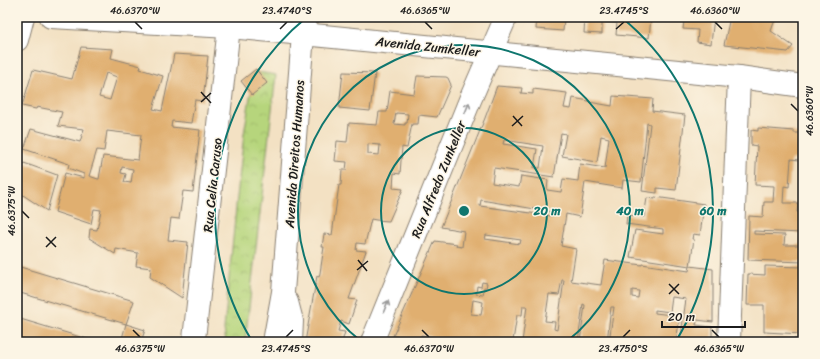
<svg xmlns="http://www.w3.org/2000/svg" width="820" height="359" font-family="Sriracha,sans-serif">
<defs>
<pattern id="park-crowns" width="20" height="18" patternUnits="userSpaceOnUse"><rect width="20" height="18" fill="#b6d57c"/><path d="M2 6a3 3 0 1 1 6 0M12 15a3 3 0 1 1 6 0" fill="none" stroke="#9cb66b"/></pattern>
</defs>
<rect width="100%" height="100%" fill="#fcf5e5"/>
<filter id="ink" filterUnits="userSpaceOnUse"><feTurbulence type="fractalNoise" baseFrequency=".025" numOctaves="2"/><feDisplacementMap in="SourceGraphic" scale="8" xChannelSelector="R" yChannelSelector="G"/><feConvolveMatrix kernelMatrix="1 2 1 2 8 2 1 2 1" color-interpolation-filters="sRGB"/></filter>
<filter id="wash" filterUnits="userSpaceOnUse"><feTurbulence type="fractalNoise" baseFrequency=".012" numOctaves="4" result="noise"/><feDisplacementMap in="SourceGraphic" scale="16" xChannelSelector="R" yChannelSelector="G"/><feGaussianBlur stdDeviation="0.9" result="paint"/><feColorMatrix in="noise" values="0 0 0 0 0 0 0 0 0 0 0 0 0 0 0 0 0 1.4 0 .05"/><feComposite in="paint" operator="in"/></filter>
<g filter="url(#wash)">
<rect width="100%" height="100%" fill="#f3e1c3"/>
<path fill="url(#park-crowns)" stroke="#69784c" d="M255,72L264,73L276,75L245,342H226L224,329L236,208V206L244,134L254,73Z"/>
<g id="blocks">
<g fill="#e0af6f" fill-rule="evenodd">
<path d="M537,17H564L563,31L536,29Z"/>
<path d="M585,17H651L649,38L616,35L617,23L602,22V34L584,33Z"/>
<path d="M660,17H714L711,44L697,42L698,30L683,29L684,21L660,18Z"/>
<path d="M730,17H776L771,31L793,46L788,52L724,45Z"/>
<path d="M81,47L113,49L111,58L141,66L140,69L163,76L153,109L162,111L174,54L208,56L203,101L195,100L191,123L172,121L171,127L200,130L193,192L183,191L179,219L171,218L168,240L188,242L182,298L150,277L151,268L136,266L138,253L116,249L115,254L89,238L90,229L97,230L101,210L94,209L91,224L55,212L65,173L84,178V174L68,168L69,164L24,149L31,129L80,142L84,129L58,126L62,112L37,107L36,109L22,106L33,70L72,79ZM106,73L117,77L110,100L99,97ZM107,131L141,135L138,160L103,156L99,179H98L89,176L97,150L104,151ZM122,167L133,169L131,183L124,182L126,174L121,173Z"/>
<path d="M256,69L267,83L252,95L241,81Z"/>
<path d="M343,72L375,73L370,111L339,108Z"/>
<path d="M417,76L446,77L448,78L451,85L437,117L419,115L418,124H412L407,148L402,147L400,174L394,173L393,188L403,189L389,221L376,220L371,219L365,244L357,243L356,250L366,251L349,299L357,300L349,324L341,321L338,331L345,332L342,342H305L317,276L319,277L320,273L324,247H322L324,234L332,235L339,185H341L342,170H346L347,162L335,161L337,141L347,142L349,123L377,125L379,112H387L390,91L414,94ZM396,113L408,114L407,123H405V125L394,124ZM368,144L380,145L379,155L368,154Z"/>
<path d="M497,86L522,88L521,93L533,94V89L567,93L564,108L571,109L573,98L589,101V102L612,106L613,96L653,99L652,111L685,115L676,190L657,188V193L642,191L650,124L647,123L641,182L623,180L622,188L585,182L580,217L566,214L561,246L576,249L571,281L601,285L605,260L642,265V264L689,271L690,266L713,269V322L697,320L696,325L712,327V342H680L686,299L672,297L670,312L655,310V313L680,316L676,342H609L614,307H611L607,342H580L585,305L583,304L578,342H522L527,306H523L522,315H517L513,341L494,339L493,342H447L448,339L421,335V341L393,336L435,241L457,244L456,246L462,247L464,231L441,227L485,118ZM561,133L566,134L562,156L597,162L601,136L609,138L605,168L580,164L578,181L563,179L561,192L547,190L548,180L521,176L519,187L492,183L494,168L554,177ZM504,140L543,146L540,168H534L537,149L503,144ZM481,200L553,212L552,216L480,206ZM486,235L521,240L520,244L485,239ZM562,280H564L557,330L554,329L555,322L545,321L549,294L559,295ZM482,282L487,283L486,288L484,287L483,295L476,294L477,286L481,287ZM632,290L639,291L638,298L632,297ZM473,300L483,302L481,315L471,314Z"/>
<path d="M801,117H803V138H800L799,160L791,159L789,187L784,186L783,203H798L797,212L803,213V233L754,231V234L785,235L784,245H800L801,236H803V262L748,260L749,216L763,217L764,202H773L774,186L755,185L757,146L751,145V130L758,131V128L794,131V133H801Z"/>
<path d="M17,162L24,165V163L57,175L47,211L17,191Z"/>
<path d="M655,197L704,204L700,235L693,234L692,239H694L690,266L630,257L635,230L663,234V229L626,224L627,215L644,217L647,198L655,199Z"/>
<path d="M17,266L134,301L126,324L17,292Z"/>
<path d="M765,266L803,267V334L764,332V305H747L748,274L765,275Z"/>
<path d="M17,318L97,342H17Z"/>
<path d="M126,324L145,330L141,342H121Z"/>
<path d="M764,338L803,339V342H765Z"/>
</g>
</g>
</g>
<g filter="url(#ink)">
<use href="#blocks" fill-opacity="0" stroke="#887e70" stroke-width="1"/>
<g fill="none" stroke-linecap="round" stroke-linejoin="round">
<defs>
<g id="minor">
<path d="M303,34L305,17"/>
<path d="M17,40L23,17"/>
<path d="M196,342L194,339L229,27"/>
<path d="M372,342L470,100L506,17"/>
<path d="M729,342L739,77"/>
</g>
<path id="tertiary" d="M51,17L229,27L303,34"/>
<g id="secondary">
<path d="M287,302L292,321L291,342"/>
<path d="M274,342L283,292L303,34L739,77L803,86"/>
</g>
</defs>
<use href="#minor" stroke="#887e70" stroke-width="24"/>
<use href="#tertiary" stroke="#887e70" stroke-width="24"/>
<use href="#secondary" stroke="#887e70" stroke-width="24"/>
<use href="#minor" stroke="#fff" stroke-width="22"/>
<use href="#tertiary" stroke="#fff" stroke-width="22"/>
<use href="#secondary" stroke="#fff" stroke-width="22"/>
</g>
<defs><path id="oneway-shaft" d="M-6 0H5M1.5-3L5.5 0L1.5 3" fill="none" stroke-width="1.6" stroke-linecap="round" stroke-linejoin="round"/></defs>
<g stroke="#999">
<use href="#oneway-shaft" transform="translate(467 108) rotate(-68)"/>
<use href="#oneway-shaft" transform="translate(386 306) rotate(-68)"/>
</g>
</g>
<path fill="none" stroke="#1c1c1c" stroke-width="1.5" d="M135,22L142,29M425,22L432,29M715,22L722,29M280,29L287,22M616,29L624,22M201,92L211,103M201,102L211,93M791,104L798,111M513,116L522,126M512,126L523,116M22,211L29,218M46,237L56,247M46,247L56,237M358,260L367,271M357,270L368,261M669,284L679,294M669,294L679,284M133,330L140,337M422,330L429,337M712,330L719,337M286,337L293,330M623,337L630,330"/>
<g fill="none" stroke="#0f766e" stroke-width="2">
<circle cx="464" cy="211" r="83"/>
<path d="M362 342A166 166 0 1 1 566 342"/>
<path d="M252 341A249 249 0 0 1 307 17M621 17A249 249 0 0 1 676 341"/>
</g>
<g text-anchor="middle" stroke-width="3" stroke-linejoin="round" paint-order="stroke">
<g font-size="13" fill="#1c1c1c" stroke="#fcf5e5">
<text transform="translate(428 46) rotate(6)" y="5">Avenida Zumkeller</text>
<text transform="translate(294 154) rotate(-86)" y="5">Avenida Direitos Humanos</text>
<text transform="translate(438 179) rotate(-68)" y="5">Rua Alfredo Zunkeller</text>
<text transform="translate(212 185) rotate(-84)" y="5">Rua Celia Caruso</text>
</g>
</g>
<circle cx="464" cy="211" r="6" fill="#0f766e" stroke="#fcf5e5" stroke-width="2"/>
<g font-size="12" text-anchor="middle" font-weight="bold" fill="#0f766e" stroke="#fcf5e5" stroke-width="3" stroke-linejoin="round" paint-order="stroke">
<text x="547" y="215">20 m</text>
<text x="630" y="215">40 m</text>
<text x="713" y="215">60 m</text>
</g>
<rect width="820" height="359" fill="none" stroke="#fcf5e5" stroke-width="44"/>
<path d="M662 321v6h83v-6" fill="none" stroke="#1c1c1c" stroke-width="2"/>
<text x="668" y="321" font-size="12" fill="#1c1c1c" stroke="#fcf5e5" stroke-width="3" paint-order="stroke">20 m</text>
<rect x="22" y="22" width="776" height="315" fill="none" stroke="#1c1c1c" stroke-width="1.5"/>
<g font-size="10" text-anchor="middle" fill="#1c1c1c">
<text x="135" y="14">46.6370°W</text>
<text x="287" y="14">23.4740°S</text>
<text x="425" y="14">46.6365°W</text>
<text x="624" y="14">23.4745°S</text>
<text x="715" y="14">46.6360°W</text>
<text transform="translate(809 111) rotate(-90)" y="4">46.6360°W</text>
<text transform="translate(11 211) rotate(-90)" y="4">46.6375°W</text>
<text x="140" y="352">46.6375°W</text>
<text x="286" y="352">23.4745°S</text>
<text x="429" y="352">46.6370°W</text>
<text x="623" y="352">23.4750°S</text>
<text x="719" y="352">46.6365°W</text>
</g>
</svg>
